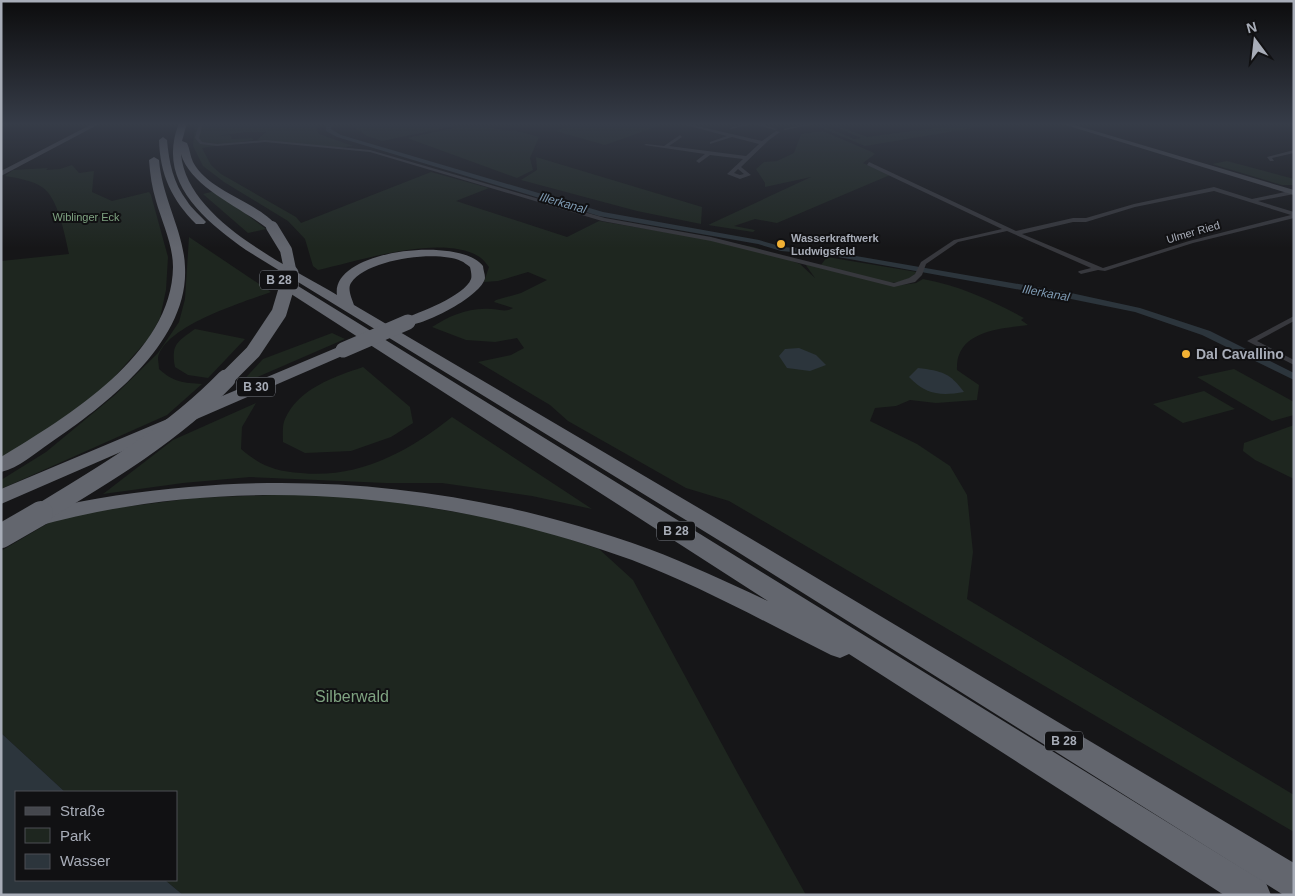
<svg xmlns="http://www.w3.org/2000/svg" width="1295" height="896" font-family="Helvetica,sans-serif">
<rect width="100%" height="100%" fill="#161618"/>
<g fill="#1e261f">
<path d="M195,123H318L317,130L319,134L353,146L336,148L257,140L266,132H246L217,136L230,135L232,139L252,138L253,140L202,148L211,165L221,174L296,217L301,223L431,172L489,188L456,201L567,237L599,221L754,247L800,264L815,278L805,264L894,286L916,283L923,279C960,286 991,300 1024,318L1021,320L1028,325C1005,328 968,330 959,355C957,359 957,366 957,370L979,385L977,400L936,403L910,400L896,406L875,408L870,421L917,444L950,466L967,495L973,552L967,599L1294,795V832L729,501L686,488L568,421L550,405L478,362L511,355L524,348L517,338L495,342L466,340L432,327C449,316 469,307 491,309C500,309 505,313 513,308L494,302L496,300L521,293L547,280L528,272L498,281L484,282L489,267C486,263 482,258 478,256C439,234 359,261 318,270L313,266L305,239L288,221L224,182L203,166L193,146Z"/>
<path d="M352,123H451L455,126L382,141L367,136L350,125Z"/>
<path d="M578,123H667L605,145L555,131Z"/>
<path d="M971,123H1004L865,146L817,126L822,125L854,139L861,138L834,126H839L867,137Z"/>
<path d="M481,126L510,131L514,130L539,137L530,158L533,170L517,178L407,138L458,127Z"/>
<path d="M823,131L872,152L875,154L863,163L890,175L777,223L755,219L734,226L755,230L753,232L708,225L811,177L765,187V183L756,169L764,162L777,161L794,153L801,134Z"/>
<path d="M536,157L702,207L701,224L637,211L521,180L537,170Z"/>
<path d="M1227,161L1294,179V185H1282L1212,164Z"/>
<path d="M72,165L79,173L94,171L92,192L112,201L149,192L151,195L168,257L166,290L160,318L149,338L109,383L57,425L1,461V261L69,254C65,236 58,197 42,187C31,180 17,178 5,176L13,170L48,168L46,170L60,169Z"/>
<path d="M215,191L266,229L248,233L203,194Z"/>
<path d="M189,237L271,292C244,302 164,326 158,358C158,361 159,366 159,369C173,382 184,383 202,384L167,415L1,489V480L46,452L115,395L158,353L179,322L185,299Z"/>
<path d="M827,257L917,272C911,280 898,283 888,283L821,265Z"/>
<path d="M195,329L245,339L208,378L188,375L175,367C171,344 177,342 195,329Z"/>
<path d="M332,333L345,339L239,385L263,359Z"/>
<path d="M363,367L410,407L413,423L391,437L351,451L305,453L283,442C283,435 282,425 285,419C299,388 334,377 363,367Z"/>
<path d="M1234,369L1294,402V415L1272,421L1197,377Z"/>
<path d="M1204,391L1235,409L1183,423L1153,404Z"/>
<path d="M256,403L242,427L241,449C261,466 275,471 301,473C358,479 408,452 452,417L592,509L532,496L442,483H386L250,477L183,483L103,494L173,440Z"/>
<path d="M1294,425V479L1255,460L1243,451L1244,443Z"/>
<path d="M296,494L372,498L520,523L599,549L633,580L737,772L806,895H183L165,880H176V792H65L1,733V551L62,515L194,498Z"/>
</g>
<g fill="#2c353c">
<path d="M799,348L816,355L826,365L810,371L787,368L779,356L785,349Z"/>
<path d="M918,368C942,371 950,373 964,392C941,396 926,395 909,377Z"/>
<path d="M1,733L65,792H16V880H165L183,895H1Z"/>
</g>
<g fill="none" stroke-linecap="round" stroke-linejoin="round">
<path fill="#2c353c" fill-rule="evenodd" d="M326,123H332L331,129L341,135L603,212L759,240L783,247L827,251L1071,293L1140,308L1210,331L1294,373V380L1202,335L1135,312L1071,299L827,255L781,251L758,244L599,216L337,137L326,131Z"/>
<g fill="#37383d" fill-rule="evenodd">
<path d="M199,123H203L199,138L202,142L217,144L265,140L370,150L605,218L711,237L894,283L909,278L915,274L921,262L954,240L1002,229L867,165L869,162L1016,231L1073,218H1086L1134,204L1214,187L1252,199L1294,190V194L1258,201L1294,212V218L1193,243L1105,271L1098,270L1081,274L1078,272L1079,271L1091,268L1007,231L958,242L926,264L922,275L915,282L894,287L711,241L602,221L370,152L265,142L217,146L200,144L195,138ZM1214,191L1291,215L1189,241L1103,268L1022,234L1073,222H1086L1135,207Z"/>
<path d="M678,123H684L762,141L776,131L780,132L769,140L741,167L751,175L740,179L727,174L743,159L710,155L699,163L696,161L705,154L644,145L646,144L664,146L680,135L682,137L669,146L746,156L759,144L732,137L710,144V142L727,136ZM738,169L744,174L740,175L734,173Z"/>
<path d="M749,123H757L777,129L775,130L753,124L731,129L729,128Z"/>
<path d="M812,123H820L785,130L783,129Z"/>
<path d="M1294,150V153L1272,158L1274,161H1270L1267,157Z"/>
<path d="M1294,316V321L1257,341L1294,360V365L1247,341Z"/>
</g>
<g fill="#45474d" fill-rule="evenodd">
<path d="M94,123H101L1,176V171Z"/>
<path d="M1059,123H1068L1294,190V195Z"/>
</g>
<g fill="#63666e" fill-rule="evenodd">
<path d="M179,123H187L182,141L187,143C190,149 190,156 193,162C209,192 257,201 278,227L276,229H268C242,208 190,187 181,154C187,220 287,265 337,295C330,250 459,235 483,266C483,269 485,274 485,278C482,296 419,329 403,325L401,322L403,319C418,313 465,296 471,279C472,276 471,271 470,267C467,265 464,262 461,261C437,250 367,259 351,283C347,289 352,299 354,305L748,537L1294,863V895L1282,894L733,549L246,250C203,219 156,181 179,123Z"/>
<path d="M163,137L167,140C169,162 173,183 187,201C192,209 200,215 206,222L204,224H196C172,200 160,175 159,140Z"/>
<path d="M154,157L159,160C162,198 184,232 185,267C189,342 106,405 50,443C35,453 19,468 1,472V457C67,417 172,354 173,267C173,245 162,222 156,201C152,188 150,174 149,160Z"/>
<path d="M293,285L298,286L1266,883L1271,895H1224L849,654L840,658L831,655C765,622 700,586 632,560C442,491 230,472 34,527L27,525L23,520L27,515C79,499 134,492 189,487C345,473 501,495 649,549C689,564 729,583 768,601L288,292L286,289Z"/>
<path d="M343,345L349,347L351,350L349,353L1,504V489Z"/>
</g>
<path stroke="#63666e" stroke-width="12" d="M272,227L286,250L291,274"/>
<g stroke="#63666e" stroke-width="15">
<path d="M343,350L408,322"/>
<path d="M225,380L253,352L279,313L291,273"/>
</g>
<path stroke="#63666e" stroke-width="19" d="M39,514C104,475 173,434 226,379"/>
<path stroke="#63666e" stroke-width="24" d="M1,536L41,513"/>
</g>
<linearGradient id="sky" x2="0" y2="1"><stop stop-color="#0c0c0d"/><stop offset="0.5" stop-color="#363c48"/><stop offset="1" stop-color="#363c48" stop-opacity="0"/></linearGradient>
<rect width="1295" height="248" fill="url(#sky)"/>
<g fill="#f2b134" stroke="#111113" stroke-width="2">
<circle cx="781" cy="244" r="5"/>
<circle cx="1186" cy="354" r="5"/>
</g>
<g text-anchor="middle" stroke-width="4" stroke-linejoin="round" paint-order="stroke">
<g font-size="11" fill="#7fa381" stroke="#111113">
<text x="86" y="221">Wiblinger Eck</text>
</g>
<g font-size="11" fill="#a8adb8" stroke="#111113">
<text transform="translate(1193 232) rotate(-16)" y="4">Ulmer Ried</text>
</g>
<g font-size="11" font-weight="bold" fill="#a8adb8" stroke="#111113" text-anchor="start">
<text x="791" y="242">Wasserkraftwerk<tspan x="791" dy="13">Ludwigsfeld</tspan></text>
</g>
<g font-size="12" font-style="italic" fill="#7f9bb3" stroke="#111113">
<text transform="translate(563 203) rotate(16)" y="4">Illerkanal</text>
<text transform="translate(1046 293) rotate(10)" y="4">Illerkanal</text>
</g>
<g fill="#111113" stroke="#7b7e86" stroke-width="1">
<rect x="260" y="270.5" width="38" height="19" rx="4"/>
<rect x="237" y="377.5" width="38" height="19" rx="4"/>
<rect x="657" y="521.5" width="38" height="19" rx="4"/>
<rect x="1045" y="731.5" width="38" height="19" rx="4"/>
</g>
<g font-size="12" font-weight="bold" fill="#a8adb8">
<text x="279" y="284">B 28</text>
<text x="256" y="391">B 30</text>
<text x="676" y="535">B 28</text>
<text x="1064" y="745">B 28</text>
</g>
<g font-size="14" font-weight="bold" fill="#a8adb8" stroke="#111113" text-anchor="start">
<text x="1196" y="359">Dal Cavallino</text>
</g>
<g font-size="16" fill="#7fa381" stroke="#111113">
<text x="352" y="702">Silberwald</text>
</g>
</g>
<rect width="1295" height="896" fill="none" stroke="#a8adb8" stroke-width="5"/>
<rect x="15" y="791" width="162" height="90" fill="#111113" stroke="#4d4f55"/>
<rect x="25" y="807" width="25" height="8" fill="#45474d" stroke="#4d4f55"/>
<text x="60" y="816" font-size="15" fill="#a8adb8">Straße</text>
<rect x="25" y="828" width="25" height="15" fill="#1e261f" stroke="#4d4f55"/>
<text x="60" y="841" font-size="15" fill="#a8adb8">Park</text>
<rect x="25" y="854" width="25" height="15" fill="#2c353c" stroke="#4d4f55"/>
<text x="60" y="866" font-size="15" fill="#a8adb8">Wasser</text>
<g transform="translate(1255 40) rotate(345)" stroke="#111113" stroke-width="4" paint-order="stroke">
<path d="M0-4L9 19L0 12L-9 19Z" fill="#a8adb8"/>
<text y="-8" font-size="14" font-weight="bold" text-anchor="middle" fill="#a8adb8">N</text>
</g>
</svg>
